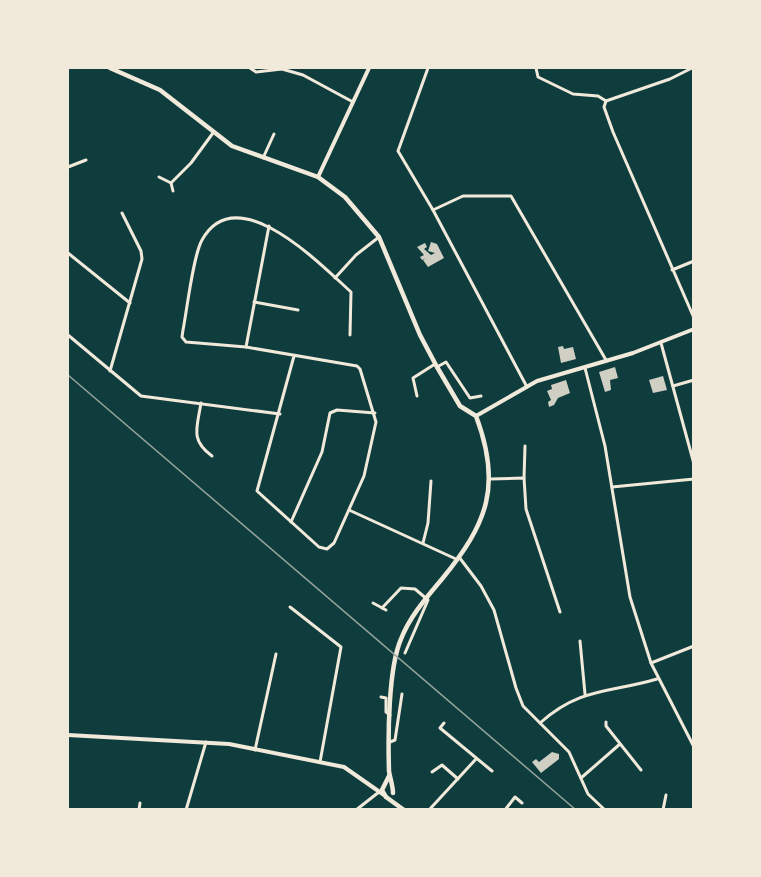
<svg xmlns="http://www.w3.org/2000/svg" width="761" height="877" font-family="Signika,sans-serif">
<rect width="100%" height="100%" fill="#0f3d3e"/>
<g fill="#cfcfc3">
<path d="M431,242L437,244L444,258L428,267L423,260L426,258L422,260L420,257L424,255L417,247L425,243L427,247L424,249L431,255L435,253L428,251Z"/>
<path d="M563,346L564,349L573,347L576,359L561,363L558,347Z"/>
<path d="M615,367L618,378L610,380L611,390L605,392L599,372Z"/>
<path d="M663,376L667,390L653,393L649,380Z"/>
<path d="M566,380L570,393L558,398L554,405L549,407L548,402L551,400L547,391L552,389L551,385Z"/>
<path d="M552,752L559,754V759L541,773L532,762L536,759L539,762Z"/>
</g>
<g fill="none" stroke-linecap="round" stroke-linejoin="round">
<g stroke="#f1e9da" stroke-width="3">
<path d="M250,68L256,72L282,69L303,75L353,102"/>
<path d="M428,68L398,151L433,210L527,387"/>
<path d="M536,68L538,77L573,94L598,96L606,101"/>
<path d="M606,101L604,107L613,132L694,318"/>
<path d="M606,101L670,79L692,68"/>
<path d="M263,158L274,134"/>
<path d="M68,167L86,160"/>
<path d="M159,177L171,183L191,163L213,133"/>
<path d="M171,183L173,191"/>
<path d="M433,210L463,196H511L606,360"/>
<path d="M68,253L130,303"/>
<path d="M672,270L694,261"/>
<path d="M335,278L356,255L379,237"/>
<path d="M254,302L298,310"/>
<path d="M68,335L141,396L280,414"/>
<path d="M661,343L694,464"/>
<path d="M246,347L269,226"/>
<path d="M294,356L257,491L319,547L327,549L334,543L364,476L376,422L360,369L357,366L246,347L186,342L182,337L183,330C187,310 193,256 202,240C237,177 322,266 351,292L350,335"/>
<path d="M437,367L446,362L470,398L481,396"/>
<path d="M585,368L605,446L630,597L651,663L694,747"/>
<path d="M110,371L142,259L141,251L122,213"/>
<path d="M673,386L694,380"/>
<path d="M417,396L413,378L435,364"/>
<path d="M201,403C197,428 190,440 212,456"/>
<path d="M524,478L525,446"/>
<path d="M490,479L524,478L526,509L560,612"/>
<path d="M612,487L694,479"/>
<path d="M349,510L456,559"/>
<path d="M291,522L322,452L330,413L337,410L375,413"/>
<path d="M423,543L428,523L431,481"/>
<path d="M459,557L481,586L494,610L516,688L523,706L569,752L588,794L605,810"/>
<path d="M373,603L386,610"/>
<path d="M290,607L341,647L320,762"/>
<path d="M382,608L401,588L415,589L428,600L405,653"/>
<path d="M580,641L585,694"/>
<path d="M651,663L694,646"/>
<path d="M381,697L386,698V712L390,715"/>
<path d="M606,722V726L641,770"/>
<path d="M444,723L440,728L492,771"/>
<path d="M540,723C580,687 610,693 657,679"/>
<path d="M390,742L395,740L402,694"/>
<path d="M255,750L276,654"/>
<path d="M432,772L442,765L458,779"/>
<path d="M581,778L620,744"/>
<path d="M139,810L140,803"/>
<path d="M186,810L206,742"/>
<path d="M356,810L379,792"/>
<path d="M429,810L476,759"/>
<path d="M505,810L515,797L522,803"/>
<path d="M663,810L666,795"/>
</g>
<g stroke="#f1e9da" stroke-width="4">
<path d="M318,177L369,68"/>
<path d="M68,735L229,744L344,767L384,795"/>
</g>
<path stroke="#f1e9da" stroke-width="4" d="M476,416L537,381L633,353L694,329"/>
<g stroke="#f1e9da" stroke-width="4.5">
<path d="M110,68L160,90L232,146L318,177L345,197L379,237L420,335L437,367L460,406L476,416C502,485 488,523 442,579C427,597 410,616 401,639C388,669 388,737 389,771C390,778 393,786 393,793"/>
<path d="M386,797L382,790L389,776"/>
<path d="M386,797L404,810"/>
</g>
<path stroke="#97a49c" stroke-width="1.5" d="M68,375L576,810"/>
</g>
<rect width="761" height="877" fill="none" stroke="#f1e9da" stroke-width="138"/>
</svg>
